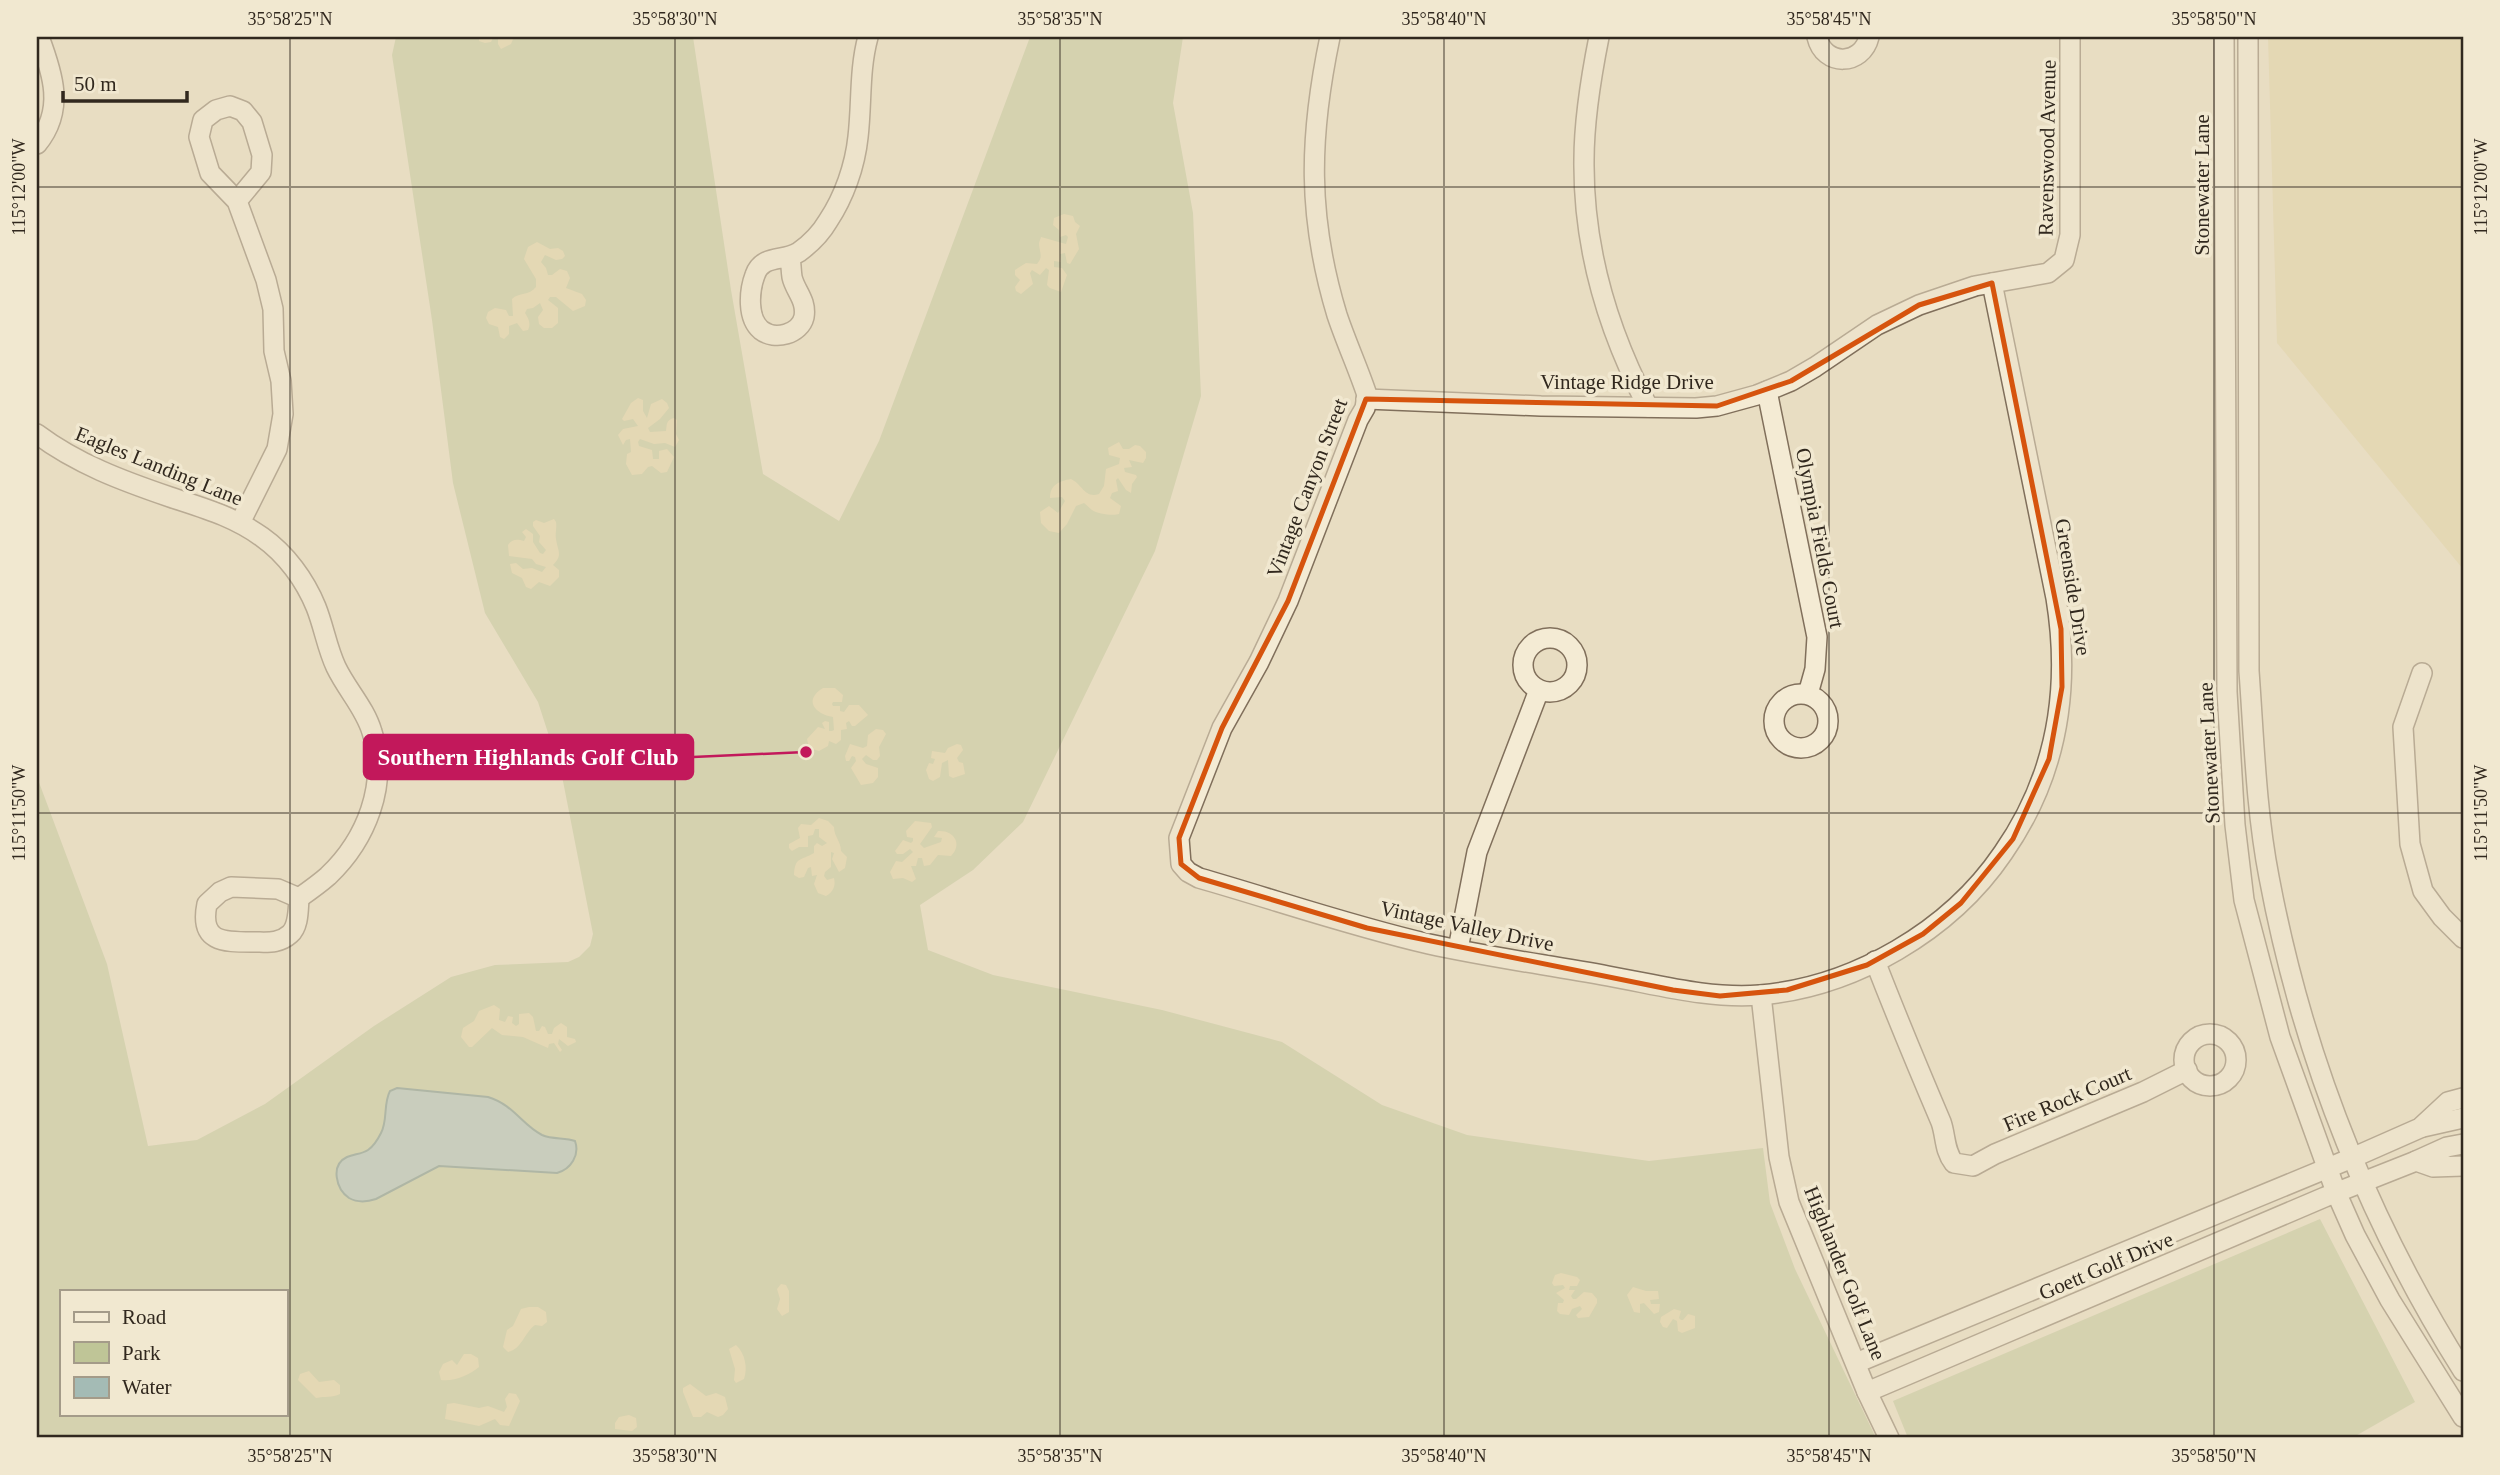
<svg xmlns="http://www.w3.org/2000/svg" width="2500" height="1475" font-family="'Times New Roman',serif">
<rect width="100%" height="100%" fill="#e8ddc2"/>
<g fill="#bfc597" fill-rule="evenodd">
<path d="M396,37H693L731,290L763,474L839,521L879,441L1030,37H1183L1173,103L1193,213L1201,396L1155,551L1023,822L973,870L920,905L928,950L993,975L1162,1010L1282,1042L1382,1105L1467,1135L1649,1161L1763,1148L1770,1203L1795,1269L1876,1438H37V777L107,964L148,1146L197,1140L265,1104L374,1026L451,977L495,965L568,962L579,957L590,946L593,934L562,776L538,702L485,613L453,483L432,320L392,55ZM61,1291H285V1414H61Z"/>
<path d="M2320,1219L2415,1402L2352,1438H1908L1893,1401Z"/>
</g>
<g fill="#e1d2a2">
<path d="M479,37H514L511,44L501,49L498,44V39L493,38L491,42L485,43L479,41Z"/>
<path d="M2268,37H2463V569L2277,343Z"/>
<path d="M1064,214L1073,216L1075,222L1080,226L1076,234L1079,249L1070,264L1067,263L1065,253L1060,254L1061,262L1054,261V267L1062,268L1067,275L1061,292L1050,288L1047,285L1049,270L1046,268L1040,275L1032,270L1030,273L1033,284L1021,294L1016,291L1015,287L1020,280L1015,275V270L1026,263L1037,264C1044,256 1039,252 1039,243L1041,237C1050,239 1057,242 1066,244L1068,237L1066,235L1060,237L1059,230L1053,225L1054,218Z"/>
<path d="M537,242L550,249L558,248L563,251L565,256L562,259L556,260L545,255L541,262L546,268L548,275H552L560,269L567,271L570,278L566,288L582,294L586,300L585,306L573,311L556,297H550L548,300L558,308V323L552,328H544L539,324L538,317L543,310L540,303L533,308L527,309L525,313C529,319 531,324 528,330L523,331L517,323L509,326V334L504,339L500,337L498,327L489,324L486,318L488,312L495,308L506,310L509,316H513L512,299C519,292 529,296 536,287V279L524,259L528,247Z"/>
<path d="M638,398L643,400V411L647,418L651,404L662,399L667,403L669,408L660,419L648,428L650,432L666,431C667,424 666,420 674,418L677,420L676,434L679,440L675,447L665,443L654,444L640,439L638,442L639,446L652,450L653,459H659V451L667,449L674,457L667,472L661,473L652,466L648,467L642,474L632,475L626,464L627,454L631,452L630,439L626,440L623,445L618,435L623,429L638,426L633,419L624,421L622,419L631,403Z"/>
<path d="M1119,442L1123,449H1129L1135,445L1140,446L1146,452V458L1143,463L1129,460L1132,467L1124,468L1125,472L1136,475L1137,477L1132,484L1131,493L1126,490L1118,478L1116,480L1118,491L1112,493L1110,498L1121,506L1119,514C1114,516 1097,514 1092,510C1089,508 1087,505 1084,503L1076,506L1067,524L1059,533L1049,531L1041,523L1040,512L1049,506L1058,513L1065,501L1062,497L1050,498C1050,485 1059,481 1071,479C1082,484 1085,499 1099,494L1104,486L1106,469L1119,464L1120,458L1109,455L1108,448Z"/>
<path d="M554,519L556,522C557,527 555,534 556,539C558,552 563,555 553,565L559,570V577L550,586L539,582L531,589L526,587L522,578L512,573L510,564L516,563L523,569L532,568L542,572L546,567L536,564L532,559L509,556L508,545C512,539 517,539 524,541L526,537L522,532L526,529L533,534V542L540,553L543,554L546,550L539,542L540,536L533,526V522L536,520L544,523Z"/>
<path d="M823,688H835L843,695L842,702H833L832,704L833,706H840V711L844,712L849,705H859L868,715L855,726H852L849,721L846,723L847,729L841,730V740L836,744L829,741L828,746L819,751L809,748L807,739L818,727L825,729L822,723L825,721L829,722V731H832L834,730L833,717C815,714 803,700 823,688Z"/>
<path d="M876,729L883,730L886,734L879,747L880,756L877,760H873L866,755L862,759L866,764L878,768V777L873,783L861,785L851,768L856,761L855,757L852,756L849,761H846L845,756L850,744L863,748L867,746L868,735Z"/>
<path d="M957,744L961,745L963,750L957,758L959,762L963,763L965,774L953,778L949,776L948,760L942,763L940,777L933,781L929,779L926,770L929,763L933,764L935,759L931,758L932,751L945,753L948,748Z"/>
<path d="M819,818L828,821L834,827C834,837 841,841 841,851L847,857L845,868L839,872L832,859L834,853L831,852V867L825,872L824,876L827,880L834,878C836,886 833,892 826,896L818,893L814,884L817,875L812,876L811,867L808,868L804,877L799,878L794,875C795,856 801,861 814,853V846L817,843L822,846L827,843L819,837V829H815L813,835L808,836V847H799L792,851L789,848V844L800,838L798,828L801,824L811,825Z"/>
<path d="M915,821L931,823L932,827L920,844L924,848L941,842L942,838L934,837L938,831C954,830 963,844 951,856L938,855L930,865L924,866L922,858H918L916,866H911L916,879L912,882L903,878L893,879L890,872L896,861L902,862L913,852L910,849L903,854H897L895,851L903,840L911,843L913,841V838L907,837L906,831Z"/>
<path d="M494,1005L500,1009L499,1020L505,1022L508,1016L513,1017L512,1023L516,1026L519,1024V1014L529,1013L533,1017L536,1031H539L542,1026L545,1027L548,1034H552L554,1028L561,1023L567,1027V1037L575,1039L576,1042L568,1046L559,1039L558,1044L562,1050L560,1052L554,1043L549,1044L548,1048L523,1037L502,1035L492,1028L472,1047H469L461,1037L463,1028L474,1021L479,1011Z"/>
<path d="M1561,1273L1577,1277L1580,1280L1577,1286H1570L1569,1290H1575L1571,1296L1573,1299H1576L1584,1292L1592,1293L1597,1299V1303L1589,1317L1578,1318L1576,1315L1582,1309L1580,1306L1572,1309L1569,1315L1560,1314L1557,1311L1558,1303H1563L1564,1300L1556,1293L1565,1288L1563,1285L1554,1286L1552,1283L1555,1275Z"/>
<path d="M781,1284L786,1285L789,1291V1312L782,1316L777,1309L780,1299L777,1289Z"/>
<path d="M1633,1287L1646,1291H1658L1659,1299L1650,1300L1651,1304H1660L1659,1312L1654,1314L1644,1303L1640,1304V1313L1634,1312L1627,1295Z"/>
<path d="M529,1307H538L546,1312L547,1322L542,1326L535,1325C524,1333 522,1349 508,1352L503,1347L507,1330L513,1326L521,1309Z"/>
<path d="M1674,1309L1681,1311L1679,1318L1681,1320H1683L1688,1314L1695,1316V1328L1682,1333L1678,1331L1677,1321L1673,1319L1667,1328L1663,1327L1660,1322L1661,1317Z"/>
<path d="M736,1345C745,1353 748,1368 744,1379L736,1383L734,1380L735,1369L729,1349Z"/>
<path d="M464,1354H471L478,1358L479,1367C470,1375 453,1382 441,1380L439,1372L443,1364L452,1360L457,1365Z"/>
<path d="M309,1371L319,1382L334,1380L340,1385V1394C332,1398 325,1396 316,1398L298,1380L300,1374Z"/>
<path d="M690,1384L706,1396L716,1393L725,1397L728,1409L723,1415L718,1417L707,1412L701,1417H693L683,1392V1388Z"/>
<path d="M509,1393L516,1394L520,1401L509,1426L500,1425L495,1419L479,1426L445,1419L447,1404L454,1403L479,1408L488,1406L504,1412L507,1407L505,1399Z"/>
<path d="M629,1415L636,1418L637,1427L632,1431L615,1429V1423L619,1417Z"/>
</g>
<path fill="#a4bbb5" stroke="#6c8881" stroke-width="2" d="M397,1088L488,1097C514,1105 522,1125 542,1135C553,1140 565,1137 575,1141C580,1155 571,1169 557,1173L439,1166L376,1199C367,1202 358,1203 349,1198C336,1189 330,1165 347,1157C354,1154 362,1154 368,1150C374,1146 378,1139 381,1133C388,1120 383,1104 390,1091Z"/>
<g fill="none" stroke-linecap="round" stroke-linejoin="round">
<defs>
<g id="minor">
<path d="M1330,37C1309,137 1307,216 1337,315C1346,342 1358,368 1367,395L1365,408L1358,420L1288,601L1259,662L1222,728L1179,838L1181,864L1188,872L1199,878C1276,900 1351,926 1429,944C1488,957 1548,965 1608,976C1659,985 1708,999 1760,995C1854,987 1950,931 2003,853C2057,776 2071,690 2056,598L1992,283"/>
<path d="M1599,37C1591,77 1584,119 1584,160C1583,247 1608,331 1648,407"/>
<path d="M1817,37C1824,67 1862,66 1869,37"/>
<path d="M2224,37L2227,692L2235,825L2244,900L2280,1037L2336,1192L2355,1235L2390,1300L2463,1417"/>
<path d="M2248,37L2249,671C2254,739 2256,810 2269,877C2302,1053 2368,1220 2463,1371"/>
<path d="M37,144C65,110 53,74 39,37"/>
<path d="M237,201L261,172L262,155L252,122L243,111L230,106L216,110L203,120L199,137L210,173L237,201L266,280L273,309L274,351L281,381L283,414L277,449L240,523"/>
<path d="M790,256C791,263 791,270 792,277C795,291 807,300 804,317C800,334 775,341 761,330C747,318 749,291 755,275C762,254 784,262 799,252C810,244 821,233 828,221C844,197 855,166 858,137C862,103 859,70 868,37"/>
<path d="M1767,391L1817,637L1815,669L1808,694"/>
<path d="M1366,399L1541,406L1696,408L1717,406L1757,395L1791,381L1815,367L1877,325L1919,305L1975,286L2048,273L2064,260L2070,235V37"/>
<path d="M37,434C77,464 123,481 170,497C203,508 233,516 262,537C286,554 305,580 316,607C324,627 327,648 336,667C347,690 365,708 372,732C389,784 366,840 328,876C319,884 309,891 299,898"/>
<circle cx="1550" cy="665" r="27"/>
<path d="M2422,673L2403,727L2410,844L2423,891L2442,917L2463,938"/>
<circle cx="1801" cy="721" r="27"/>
<path d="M231,887L278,889L299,898C298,910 299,926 290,934C279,944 267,942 254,942C224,942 199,943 207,904L220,892Z"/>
<path d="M1458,949L1477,852L1539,690"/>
<path d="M1875,961C1896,1015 1918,1068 1941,1122C1946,1136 1944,1150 1954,1163L1973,1166L1995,1154L2143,1092L2187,1070"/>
<path d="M1761,995L1779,1157L1789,1202L1867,1392L1889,1438"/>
<circle cx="2210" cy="1060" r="26"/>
<path d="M2423,1127L2463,1118"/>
<path d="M2416,1161L2447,1147L2463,1144"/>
<path d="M1856,1363L2352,1158L2420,1128L2448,1102L2463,1098"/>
<path d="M1867,1392L2325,1197L2416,1161L2433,1167L2463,1166"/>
</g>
</defs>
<use href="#minor" stroke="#806f5b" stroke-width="22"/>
<use href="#minor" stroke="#f4ebd4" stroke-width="19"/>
</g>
<path d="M0 0H2500V1475H0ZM1992,283L2061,629L2062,687L2049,759L2013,839L1961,903L1923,934L1867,965L1787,990L1720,996L1673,990L1367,928L1199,878L1181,864L1179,838L1222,728L1288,601L1366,399L1717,406L1791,381L1919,305Z" fill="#e8ddc2" fill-opacity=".55" fill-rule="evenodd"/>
<path fill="none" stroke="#d6540e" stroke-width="5" stroke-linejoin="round" d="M1992,283L2061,629L2062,687L2049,759L2013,839L1961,903L1923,934L1867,965L1787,990L1720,996L1673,990L1367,928L1199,878L1181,864L1179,838L1222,728L1288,601L1366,399L1717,406L1791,381L1919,305Z"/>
<path fill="none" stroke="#31281e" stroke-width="2" stroke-opacity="0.45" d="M290,37V1438M675,37V1438M1060,37V1438M1444,37V1438M1829,37V1438M2214,37V1438M37,187H2463M37,813H2463M37,1438H2463"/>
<g text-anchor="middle" stroke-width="7" stroke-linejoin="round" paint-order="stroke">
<g font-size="21" fill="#31281e" stroke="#f1e8d0">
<text transform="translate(2047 148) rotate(-89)" y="7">Ravenswood Avenue</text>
<text transform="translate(2202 185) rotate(-90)" y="7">Stonewater Lane</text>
<text x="1627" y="389">Vintage Ridge Drive</text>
<text transform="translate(159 466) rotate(22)" y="7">Eagles Landing Lane</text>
<text transform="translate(1307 488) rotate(-69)" y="7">Vintage Canyon Street</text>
<text transform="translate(1820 538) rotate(79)" y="7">Olympia Fields Court</text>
<text transform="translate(2073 587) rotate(81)" y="7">Greenside Drive</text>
<text transform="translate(2209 753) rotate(-93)" y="7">Stonewater Lane</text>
<text transform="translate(1467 926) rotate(12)" y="7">Vintage Valley Drive</text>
<text transform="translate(2067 1099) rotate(-23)" y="7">Fire Rock Court</text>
<text transform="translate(2106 1266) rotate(-23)" y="7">Goett Golf Drive</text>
<text transform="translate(1845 1273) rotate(68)" y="7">Highlander Golf Lane</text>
</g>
</g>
<path fill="none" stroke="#c2185b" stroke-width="2.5" d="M806 752L693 757"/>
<circle fill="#c2185b" stroke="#f1e8d0" stroke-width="2.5" cx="806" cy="752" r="7"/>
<rect fill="#c2185b" stroke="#c2185b" stroke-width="2.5" x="364" y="735" width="329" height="44" rx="7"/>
<g font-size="23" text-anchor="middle" font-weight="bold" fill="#fff">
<text x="528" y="765">Southern Highlands Golf Club</text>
</g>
<rect width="2500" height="1475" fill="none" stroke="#f1e8d0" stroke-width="77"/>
<rect x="60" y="1290" width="228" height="126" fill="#f1e8d0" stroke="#a49b89" stroke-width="2"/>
<rect x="74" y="1312" width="35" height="10" fill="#f4ebd4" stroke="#a49b89" stroke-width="2"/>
<text x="122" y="1324" font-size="21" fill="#31281e">Road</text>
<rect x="74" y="1342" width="35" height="21" fill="#bfc597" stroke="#a49b89" stroke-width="2"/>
<text x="122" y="1360" font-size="21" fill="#31281e">Park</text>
<rect x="74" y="1377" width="35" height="21" fill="#a4bbb5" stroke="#a49b89" stroke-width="2"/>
<text x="122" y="1394" font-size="21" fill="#31281e">Water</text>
<path d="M63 91v10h124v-10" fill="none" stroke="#31281e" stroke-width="3.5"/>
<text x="74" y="91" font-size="21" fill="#31281e" stroke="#f1e8d0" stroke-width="5" paint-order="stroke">50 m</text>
<rect x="38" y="38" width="2424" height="1398" fill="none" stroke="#31281e" stroke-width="2.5"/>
<g font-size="18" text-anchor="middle" fill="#31281e">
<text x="290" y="25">35°58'25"N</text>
<text x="675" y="25">35°58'30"N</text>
<text x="1060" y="25">35°58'35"N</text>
<text x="1444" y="25">35°58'40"N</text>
<text x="1829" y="25">35°58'45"N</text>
<text x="2214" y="25">35°58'50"N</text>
<text transform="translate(2481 187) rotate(-90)" y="6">115°12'00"W</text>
<text transform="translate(19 187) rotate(-90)" y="6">115°12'00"W</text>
<text transform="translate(2481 813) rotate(-90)" y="6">115°11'50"W</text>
<text transform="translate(19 813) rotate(-90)" y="6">115°11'50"W</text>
<text x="290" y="1462">35°58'25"N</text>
<text x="675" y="1462">35°58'30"N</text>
<text x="1060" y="1462">35°58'35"N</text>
<text x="1444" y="1462">35°58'40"N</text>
<text x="1829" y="1462">35°58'45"N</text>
<text x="2214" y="1462">35°58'50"N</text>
</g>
</svg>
